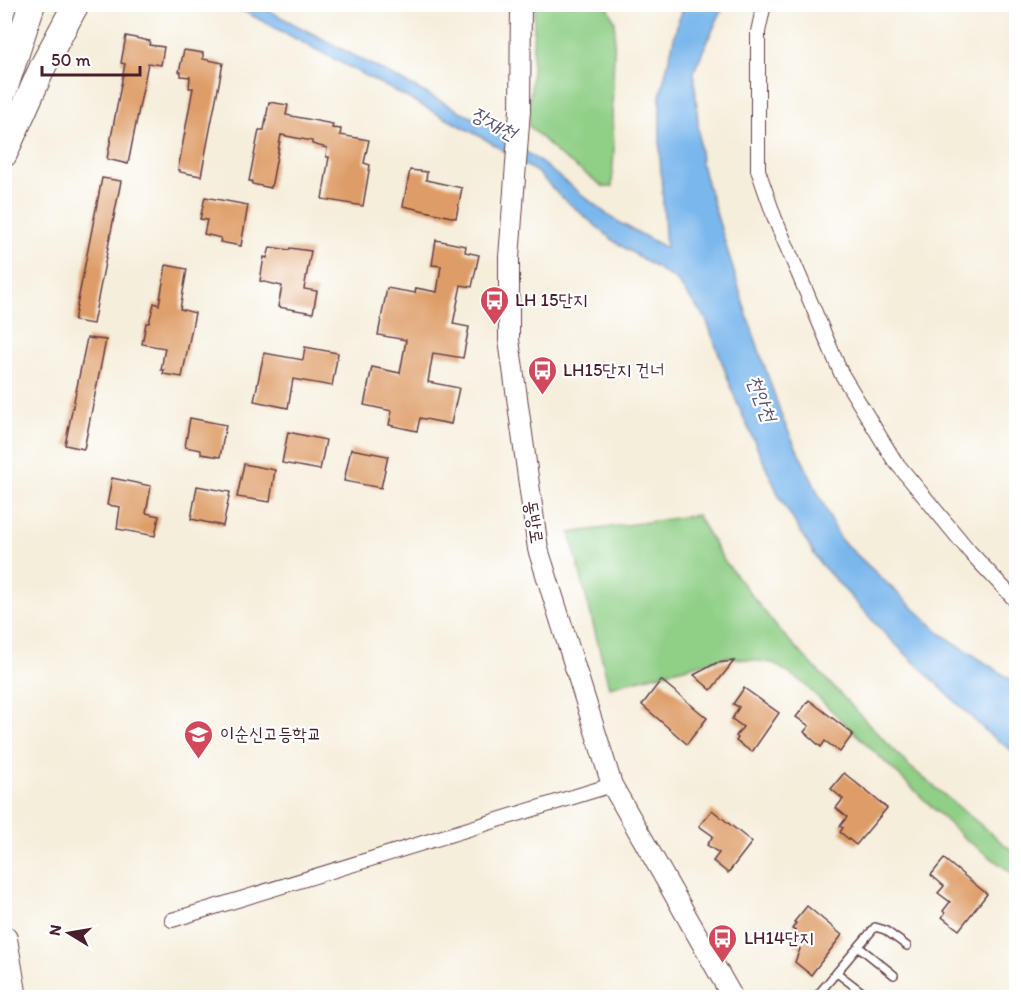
<svg xmlns="http://www.w3.org/2000/svg" width="1021" height="1002" font-family="Itim,'Poor Story',sans-serif">
<rect width="100%" height="100%" fill="#fff"/>
<filter id="ink" filterUnits="userSpaceOnUse"><feTurbulence type="fractalNoise" baseFrequency=".0167" numOctaves="2"/><feDisplacementMap in="SourceGraphic" scale="12" xChannelSelector="R" yChannelSelector="G"/><feConvolveMatrix kernelMatrix="1 2 1 2 8 2 1 2 1" color-interpolation-filters="sRGB"/></filter>
<filter id="wash" filterUnits="userSpaceOnUse"><feTurbulence type="fractalNoise" baseFrequency=".008" numOctaves="4" result="noise"/><feDisplacementMap in="SourceGraphic" scale="24" xChannelSelector="R" yChannelSelector="G"/><feGaussianBlur stdDeviation="1.35" result="paint"/><feColorMatrix in="noise" values="0 0 0 0 0 0 0 0 0 0 0 0 0 0 0 0 0 1.4 0 .05"/><feComposite in="paint" operator="in"/></filter>
<g filter="url(#wash)">
<rect width="100%" height="100%" fill="#f5eedb"/>
<g fill="#8fcf86" stroke="#6c7758" stroke-width="1.5">
<path d="M535,5H607L615,22L612,110L614,148L612,187H604L559,155L529,126Z"/>
<path d="M697,515L723,559L779,630L909,766L1016,854V876L964,838L803,683L773,663L727,657L609,687L570,533Z"/>
</g>
<path fill="#7ab7ed" stroke="#626b8c" stroke-width="1.5" d="M232,5H258L492,128L539,161L613,219L666,248L660,158V96L678,22L685,5H724L694,71L701,163L747,315L783,420L840,539L941,634L1016,683V753L990,735L886,635L819,562L780,498L737,403L706,319L676,280L615,242L558,194L538,173L485,139Z"/>
<g id="blocks">
<g fill="#de9d67">
<path d="M126,36L150,41L149,45L164,47L161,65L148,63L128,164L107,159L125,64L121,63Z"/>
<path d="M184,50L203,53V59L223,63L201,176L180,172V170H178L193,88H189L190,77L181,76V72H179Z"/>
<path d="M269,102L288,105L286,115L333,124L332,128L341,129L340,135L369,140L364,163L370,165L363,206L322,199L329,157H326L327,148L312,144V141L281,135L271,188L252,184V181H249L259,130H264Z"/>
<path d="M410,170L427,172L426,180L462,188L456,218L403,206Z"/>
<path d="M102,178L121,181L93,324L74,321Z"/>
<path d="M205,197L248,205L241,246L220,242L221,238L204,234L207,220L200,219Z"/>
<path d="M436,240L466,246L465,252L479,255L472,287L461,285L453,324L469,327L463,358L433,353L428,382L459,388L451,424L420,418L417,431L389,425L392,411L364,405L372,367L400,373L406,340L378,335L387,288L415,293L416,288L437,292L441,266L432,265Z"/>
<path d="M270,247L289,250L290,248L311,251L304,289L317,291L313,313L278,307L282,286L260,281L264,257L267,258Z"/>
<path d="M166,265L187,269L180,309L195,313L182,377L163,374L164,370H161L165,348L142,344L146,323H149L154,303L159,305Z"/>
<path d="M87,338L106,340L84,449L65,445Z"/>
<path d="M305,347L338,353L332,386L293,379L288,408L254,401L264,353L303,360Z"/>
<path d="M190,418L226,425L220,457L201,454V450L185,447Z"/>
<path d="M288,432L326,440L320,470L282,463Z"/>
<path d="M351,449L388,456L381,488L344,481Z"/>
<path d="M244,464L275,470L270,502L237,497Z"/>
<path d="M112,478L151,486L146,513L159,516L155,536L117,529L120,507L107,505Z"/>
<path d="M197,486L230,492L223,526L191,519Z"/>
<path d="M734,661L711,690L694,675L716,663Z"/>
<path d="M661,680L707,718L687,744L642,705Z"/>
<path d="M744,688L779,713L752,752L736,741L738,738L736,736L743,727L732,719L739,707L733,704Z"/>
<path d="M809,700L853,734L840,752L825,741L821,747L804,732L809,726L796,717Z"/>
<path d="M844,773L887,808L856,845L840,832L843,828L840,826L847,817L836,808L843,799L831,789Z"/>
<path d="M712,810L752,842L728,873L713,861L719,853L707,845L713,836L699,826Z"/>
<path d="M944,859L987,894L959,930L942,917L945,913L943,911L950,902L938,893L944,886L931,875Z"/>
<path d="M807,906L842,935L811,975L795,962L800,949L790,940L796,931L792,929L796,923L794,922Z"/>
</g>
</g>
</g>
<g filter="url(#ink)">
<use href="#blocks" fill-opacity="0" stroke="#643e45" stroke-width="1.5"/>
<g fill="none" stroke-linecap="round" stroke-linejoin="round">
<defs>
<g id="lane">
<path d="M859,947L894,975"/>
<path d="M837,973L870,998"/>
<path d="M815,998L875,927L885,930L907,946"/>
</g>
<g id="street">
<path d="M764,4L758,32V170L775,219L841,373L894,460L970,552L1016,601"/>
<path d="M172,920L612,785"/>
</g>
<path id="secondary" d="M521,4L520,110L509,258V340L538,549L612,785L733,998"/>
<g id="highway">
<path d="M4,90L32,4"/>
<path d="M4,154L44,64L76,4"/>
<path d="M4,939L14,998"/>
</g>
</defs>
<use href="#lane" stroke="#643e45" stroke-width="10"/>
<use href="#street" stroke="#643e45" stroke-width="16"/>
<use href="#secondary" stroke="#643e45" stroke-width="22"/>
<use href="#highway" stroke="#643e45" stroke-width="28"/>
<use href="#lane" stroke="#fff" stroke-width="7"/>
<use href="#street" stroke="#fff" stroke-width="14"/>
<use href="#secondary" stroke="#fff" stroke-width="20"/>
<use href="#highway" stroke="#fff" stroke-width="26"/>
</g>
</g>
<defs>
<symbol id="bus-pin" viewBox="-11 -11 22 30"><path d="M0 17L-7.5 6A9.5 9.5 0 1 1 7.5 6Z" fill="#d1495b" stroke="#fff"/><path d="M-5-6H5V4H4V6H2V4H-2V6H-4V4H-5ZM-3.5-4V0h7V-4ZM-3.5 1.2v1.5H-2V1.2ZM2 1.2v1.5H3.5V1.2Z" fill="#fff"/></symbol>
<symbol id="school-pin" viewBox="-11 -11 22 30"><path d="M0 17L-7.5 6A9.5 9.5 0 1 1 7.5 6Z" fill="#d1495b" stroke="#fff"/><path d="M0-5L7-2L0 1L-7-2ZM-4 1L0 2.5L4 1V4Q0 6-4 4Z" fill="#fff"/></symbol>
</defs>
<g fill-rule="evenodd">
<use href="#bus-pin" x="478" y="284" width="33" height="45"/>
<use href="#bus-pin" x="526" y="354" width="33" height="45"/>
<use href="#school-pin" x="182" y="718" width="33" height="45"/>
<use href="#bus-pin" x="706" y="922" width="33" height="45"/>
</g>
<g text-anchor="middle" stroke-width="4.5" stroke-linejoin="round" paint-order="stroke">
<g font-size="18" fill="#4a1f2b" stroke="#fff" text-anchor="start">
<text x="515" y="306">LH 15단지</text>
<text x="563" y="376">LH15단지 건너</text>
<text x="220" y="740">이순신고등학교</text>
<text x="744" y="944">LH14단지</text>
</g>
<g font-size="18" fill="#4a1f2b" stroke="#fff">
<text transform="translate(534 522) rotate(81)" y="6">동방로</text>
</g>
<g font-size="20" font-style="italic" fill="#5b546f" stroke="#fff">
<text transform="translate(494 123) rotate(28)" y="7">장재천</text>
<text transform="translate(762 398) rotate(69)" y="7">천안천</text>
</g>
</g>
<rect width="1021" height="1002" fill="none" stroke="#fff" stroke-width="24"/>
<g transform="translate(69 933) rotate(281)" stroke="#ffffff" stroke-width="4.5" paint-order="stroke">
<path d="M0-4.5L10 22L0 15L-10 22Z" fill="#4a1f2b"/>
<text y="-9" font-size="16" font-weight="bold" text-anchor="middle" fill="#4a1f2b">N</text>
</g>
<path d="M42 66v9h98v-9" fill="none" stroke="#4a1f2b" stroke-width="3"/>
<text x="51" y="66" font-size="18" fill="#4a1f2b" stroke="#ffffff" stroke-width="4.5" paint-order="stroke">50 m</text>
</svg>
